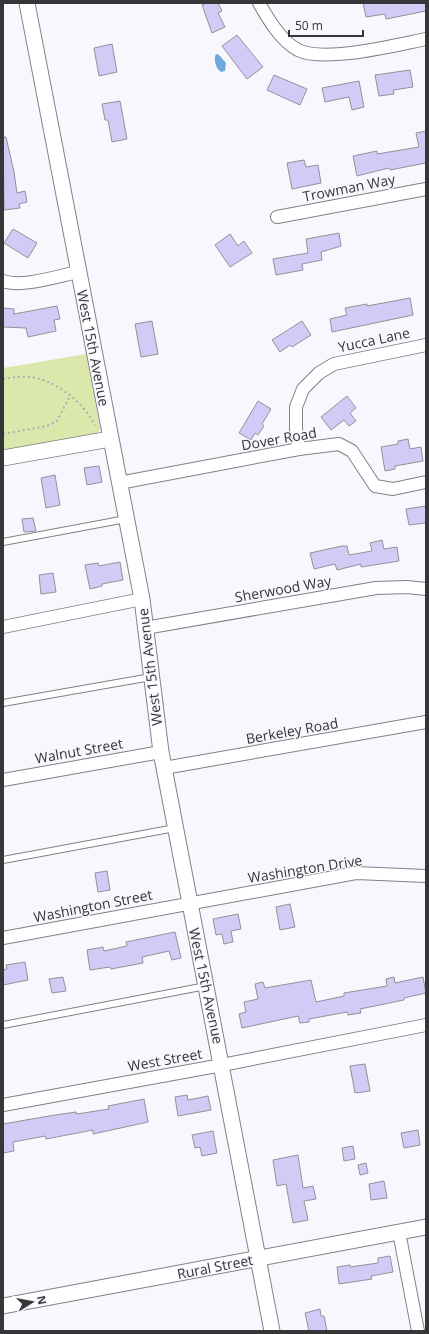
<svg xmlns="http://www.w3.org/2000/svg" width="429" height="1334" font-family="'Open Sans',sans-serif">
<rect width="100%" height="100%" fill="#f8f7fe"/>
<path fill="#dae9ab" d="M86,354L100,429L97,435L3,454V368Z"/>
<path fill="#6fa9dc" d="M216,54L219,55L226,63L225,71L221,72C216,69 213,59 216,54Z"/>
<g fill="#d1cbf5" stroke="#939298">
<path d="M207,3H218L222,11L218,13L225,27L212,33L202,5Z"/>
<path d="M363,3H426V11L386,19L385,14L366,17Z"/>
<path d="M237,35L263,67L247,79L222,46Z"/>
<path d="M112,44L117,72L99,76L94,48Z"/>
<path d="M410,70L413,87L393,90L394,94L379,96L375,75Z"/>
<path d="M274,75L307,89L300,105L267,90Z"/>
<path d="M359,81L364,107L352,110L349,97L325,102L322,88Z"/>
<path d="M120,101L127,139L112,142L108,120H105L102,104Z"/>
<path d="M426,131V163L390,170L389,168L357,176L353,156L377,151V154L419,147L416,133Z"/>
<path d="M3,137H6L14,172L17,193L25,191L27,202L19,204L20,208L4,210Z"/>
<path d="M304,160L306,167L318,165L321,183L292,189L287,163Z"/>
<path d="M13,229L37,243L28,258L4,243Z"/>
<path d="M339,233L341,246L321,252L322,260L302,264L303,270L276,275L273,259L308,253L306,239Z"/>
<path d="M230,234L238,246L244,241L252,253L230,267L215,245Z"/>
<path d="M410,298L413,315L332,332L330,319L347,315L345,308L367,304V306Z"/>
<path d="M57,306L60,319L54,320L56,331L28,337L26,328L3,327V308L14,309V314Z"/>
<path d="M152,321L158,354L141,357L135,324Z"/>
<path d="M302,321L311,335L292,347L290,345L280,352L272,340Z"/>
<path d="M347,396L356,408L350,413L356,421L349,426L344,420L331,430L321,417Z"/>
<path d="M258,401L271,409L262,424L264,426L258,435L255,433L251,440L239,433Z"/>
<path d="M408,439L410,449L421,447L423,461L395,466V469L385,471L381,447L398,444V441Z"/>
<path d="M99,466L102,482L87,485L84,468Z"/>
<path d="M55,475L60,505L46,508L41,478Z"/>
<path d="M426,506V523L409,525L406,509Z"/>
<path d="M33,518L36,531L24,532L22,519Z"/>
<path d="M382,540L384,549L397,547L399,561L361,567V564L337,570L335,564L314,569L310,553L342,546H347L349,555L372,551L370,543Z"/>
<path d="M120,562L123,580L102,584V586L90,589L85,565L98,563L99,566Z"/>
<path d="M53,573L56,592L41,594L39,575Z"/>
<path d="M107,871L110,890L98,892L95,873Z"/>
<path d="M290,904L295,927L280,930L276,907Z"/>
<path d="M238,914L241,929L231,931L233,942L224,944L222,934L216,935L213,919Z"/>
<path d="M175,932L181,958L172,960L169,951L142,957L143,963L111,969L110,967L90,970L87,950L103,947L104,951L127,946L126,942Z"/>
<path d="M25,962L28,980L3,985V970L7,969L6,965Z"/>
<path d="M63,977L66,991L52,993L49,979Z"/>
<path d="M394,977L395,983L423,977L426,993L404,998V1000L360,1009L361,1013L348,1015L347,1012L309,1019V1022L300,1023L298,1016L242,1028L239,1014L246,1012L244,1002L258,999L255,984L263,982L265,988L311,980L316,1002L344,996V993L387,986L386,979Z"/>
<path d="M365,1064L370,1091L355,1093L350,1066Z"/>
<path d="M187,1095L188,1100L208,1096L211,1110L178,1116L175,1097Z"/>
<path d="M144,1099L148,1122L93,1134V1130L46,1139L45,1136L13,1142L14,1151L3,1153V1124L55,1115L76,1112L77,1114L109,1109L108,1106Z"/>
<path d="M418,1130L420,1145L404,1148L401,1133Z"/>
<path d="M213,1131L217,1153L202,1156L200,1147L195,1148L192,1135Z"/>
<path d="M353,1146L355,1159L344,1161L342,1148Z"/>
<path d="M298,1155L303,1188L313,1186L316,1199L304,1201L308,1220L293,1223L286,1184L277,1186L273,1160Z"/>
<path d="M366,1163L368,1173L360,1175L358,1165Z"/>
<path d="M384,1181L387,1198L371,1200L369,1184Z"/>
<path d="M390,1256L393,1272L371,1276L372,1279L339,1284L337,1267L350,1265V1267L378,1263V1258Z"/>
<path d="M320,1309L321,1316H324L327,1331H309L305,1313Z"/>
</g>
<g fill="none" stroke-linecap="round" stroke-linejoin="round">
<defs>
<g id="service">
<path d="M3,542L126,519"/>
<path d="M3,703L151,677"/>
<path d="M3,860L175,828"/>
<path d="M3,1025L206,986"/>
</g>
<g id="minor">
<path d="M259,3C268,19 281,41 298,50C325,63 396,45 426,39"/>
<path d="M277,217L426,189"/>
<path d="M3,281C22,288 58,276 78,272"/>
<path d="M299,449L296,429V407L303,389L319,373L334,364L426,345"/>
<path d="M119,483L299,449L339,444L352,451L375,486L393,489L426,482"/>
<path d="M3,627L142,599"/>
<path d="M145,628L376,588L407,587L426,589"/>
<path d="M164,768L426,722"/>
<path d="M3,780L161,752"/>
<path d="M3,938L356,873L426,876"/>
<path d="M3,1105L222,1065L426,1025"/>
<path d="M399,1232L418,1331"/>
</g>
<g id="tertiary">
<path d="M27,3L142,599L161,752L272,1331"/>
<path d="M3,458L110,439"/>
<path d="M3,1306L426,1227"/>
</g>
</defs>
<use href="#service" stroke="#818086" stroke-width="8"/>
<use href="#minor" stroke="#818086" stroke-width="14"/>
<use href="#tertiary" stroke="#818086" stroke-width="17"/>
<g stroke="#aeadb2" stroke-width="2" stroke-dasharray="2 3" stroke-linecap="butt">
<path d="M3,379C11,378 20,376 28,377C54,378 84,403 95,425"/>
<path d="M3,434L47,426L57,421L70,396"/>
</g>
<use href="#service" stroke="#fff" stroke-width="6"/>
<use href="#minor" stroke="#fff" stroke-width="12"/>
<use href="#tertiary" stroke="#fff" stroke-width="15"/>
</g>
<g text-anchor="middle" stroke-width="3" stroke-linejoin="round" paint-order="stroke">
<g font-size="14" fill="#363638" stroke="#f8f7fe">
<text transform="translate(349 188) rotate(-11)" y="5">Trowman Way</text>
<text transform="translate(374 340) rotate(-12)" y="5">Yucca Lane</text>
<text transform="translate(93 348) rotate(79)" y="5">West 15th Avenue</text>
<text transform="translate(279 439) rotate(-10)" y="5">Dover Road</text>
<text transform="translate(283 589) rotate(-10)" y="5">Sherwood Way</text>
<text transform="translate(150 667) rotate(-97)" y="5">West 15th Avenue</text>
<text transform="translate(292 731) rotate(-10)" y="5">Berkeley Road</text>
<text transform="translate(79 751) rotate(-10)" y="5">Walnut Street</text>
<text transform="translate(305 869) rotate(-9)" y="5">Washington Drive</text>
<text transform="translate(93 906) rotate(-11)" y="5">Washington Street</text>
<text transform="translate(206 986) rotate(78)" y="5">West 15th Avenue</text>
<text transform="translate(165 1060) rotate(-10)" y="5">West Street</text>
<text transform="translate(215 1267) rotate(-11)" y="5">Rural Street</text>
</g>
</g>
<rect width="429" height="1334" fill="none" stroke="#363638" stroke-width="8"/>
<g transform="translate(32 1302) rotate(79)" stroke="#f8f7fe" stroke-width="3" paint-order="stroke">
<path d="M0-3L7 15L0 10L-7 15Z" fill="#363638"/>
<text y="-6" font-size="11" font-weight="bold" text-anchor="middle" fill="#363638">N</text>
</g>
<path d="M289 30v6h74v-6" fill="none" stroke="#363638" stroke-width="2"/>
<text x="295" y="30" font-size="12" fill="#363638" stroke="#f8f7fe" stroke-width="3" paint-order="stroke">50 m</text>
</svg>
